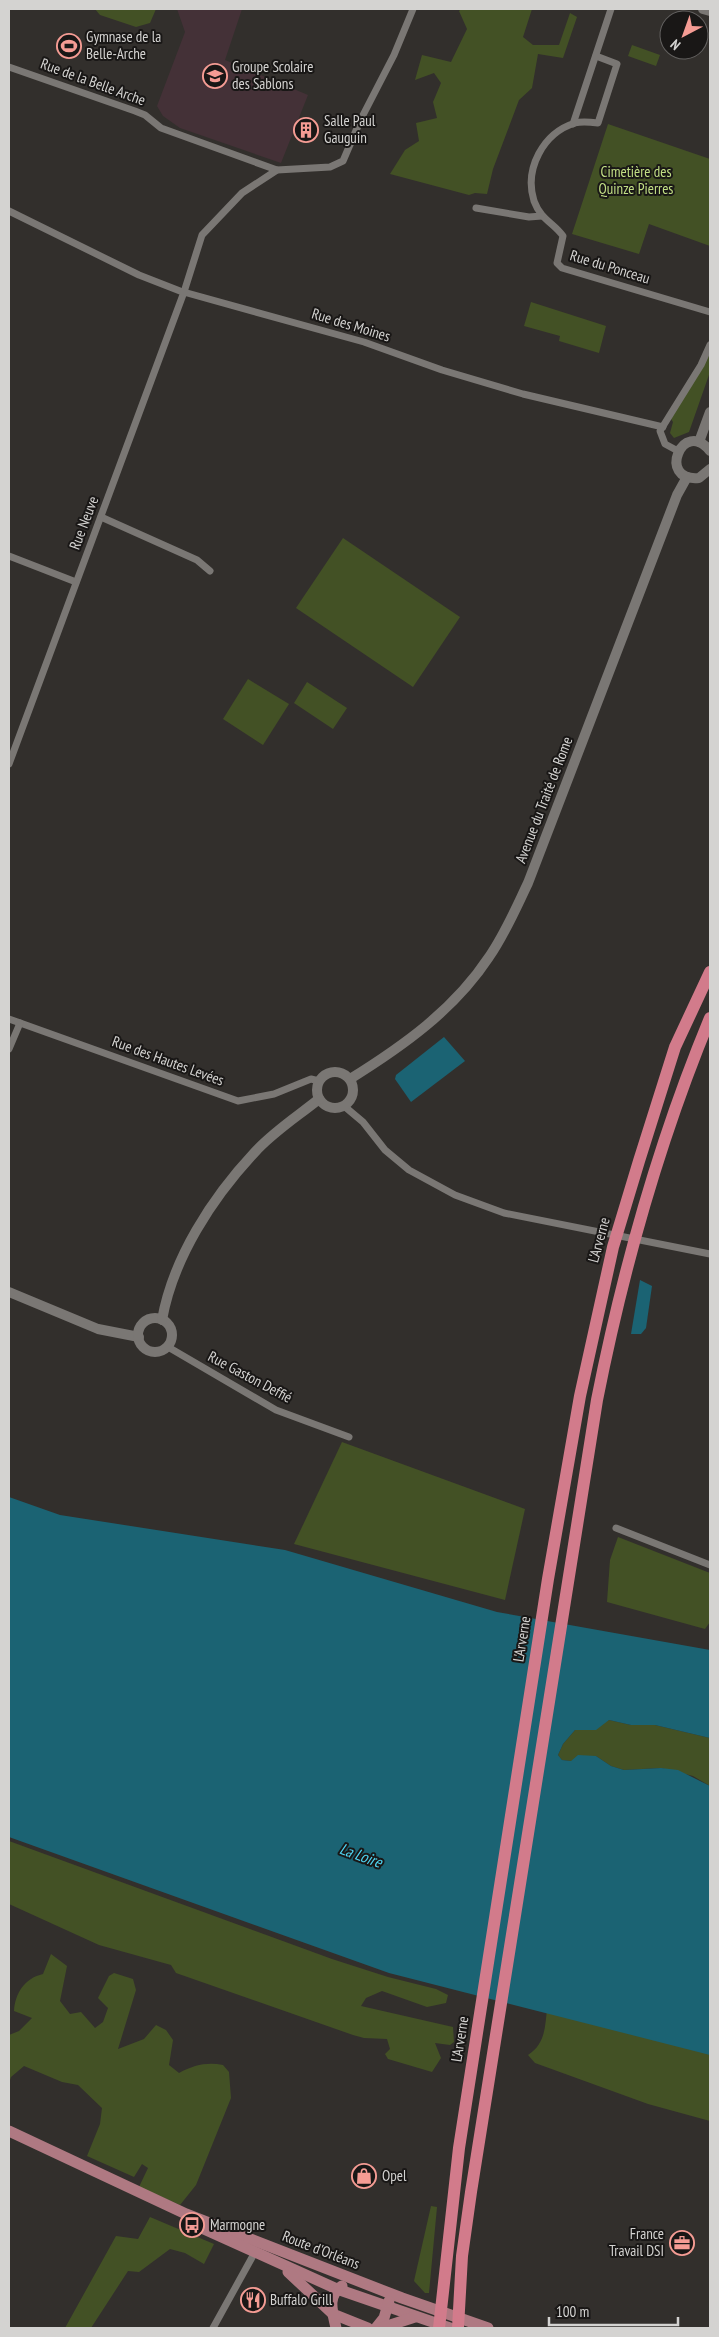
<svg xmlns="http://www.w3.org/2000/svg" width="719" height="2337" font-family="'PT Sans Narrow',sans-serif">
<rect width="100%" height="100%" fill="#322f2c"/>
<path fill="#443137" d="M177,9H242L225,60L308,95L281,163L180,128L163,116L157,106L185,32Z"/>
<g fill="#435125">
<path d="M95,9H156L150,23L136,27L100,15Z"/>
<path d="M461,9H532L523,37L533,45H559L570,13L577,17L563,58L538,54L532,88L519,100L493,169L487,194L475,193L469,195L390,174L405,150L419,141L416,123L437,118L433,102L441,83L434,73L415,80L422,55L451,62L467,29L459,11Z"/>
<path d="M632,45L660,55L656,66L628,56Z"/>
<path d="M608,124L710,159V246L649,224L639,254L572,234Z"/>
<path d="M531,302L606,326L599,353L559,341L560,336L524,326Z"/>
<path d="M710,351V372L689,432L674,438L670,433L673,422L671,419Z"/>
<path d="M343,538L460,617L413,687L296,608Z"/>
<path d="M248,679L289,704L263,745L223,719Z"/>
<path d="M307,682L347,708L333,729L294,703Z"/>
<path d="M342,1442L525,1509L505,1600L294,1544Z"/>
<path d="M618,1537L710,1573V1622L705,1629L607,1602L610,1560Z"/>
<path d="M609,1720L631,1725H655L710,1738V1786L693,1776L661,1768L624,1770L611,1766L596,1756L571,1761L562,1760L558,1755L563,1744L575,1730L592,1729Z"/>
<path d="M9,1841L332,1959L388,1977L436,1989L448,1995L446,2003L427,2007L382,1991L366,1998L361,2006L453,2027L454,2042L450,2045L435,2043L441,2058L432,2072L388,2059L385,2054L390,2049L387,2039L364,2038L353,2035L176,1973L171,1965L99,1945L9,1904Z"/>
<path d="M51,1954L67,1966L60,2001L70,2014L81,2012L95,2028L103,2022L108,2008L98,1998L109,1976L114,1973L133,1979L136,1990L118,2049L144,2039L156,2025L166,2030L173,2040L169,2065L179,2073C194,2065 207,2062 223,2065L229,2072L231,2098L196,2185L180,2205L139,2187L148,2168L142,2164L134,2177L87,2156L100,2124L102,2108L78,2085L62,2082L24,2066L11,2077L9,2083V2035L19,2031L32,2018L14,2011C15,1993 25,1978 43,1974Z"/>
<path d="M547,2009L710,2048V2121L648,2104L535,2063L528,2055C545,2044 545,2028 547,2009Z"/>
<path d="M431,2206L437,2207L429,2293H425L414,2281Z"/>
<path d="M150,2217L214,2244L204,2264L185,2253L170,2249L139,2272L128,2271L91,2328H65L116,2236L138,2239Z"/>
</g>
<g fill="#1b6373">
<path d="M444,1037L465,1061L411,1102L395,1079L396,1075Z"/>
<path d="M640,1280L652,1286L646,1328L641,1334H631Z"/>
<path d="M9,1497L60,1515L285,1550L497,1612L710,1650V1738L655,1725H631L609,1720L596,1730H575L563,1744L558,1755L562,1760L571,1761L578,1755L596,1756L611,1766L624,1770L661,1768L678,1770L710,1786V2055L389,1973L9,1837Z"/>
</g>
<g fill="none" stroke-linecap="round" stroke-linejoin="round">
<g stroke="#7a7774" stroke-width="7">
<path d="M596,56L617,64L598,123C590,122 582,121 575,123C543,133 524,169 534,201C541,220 554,223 563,236L557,263L562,268L710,312"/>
<path d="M9,67L135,111L145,115L161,128L277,170"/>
<path d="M573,124L611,9"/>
<path d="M476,208L529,217L542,216"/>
<path d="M9,211L139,275L180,291L364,342L442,370L523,394L663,427"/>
<path d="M678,451L665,444L660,431L701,365L710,345"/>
<path d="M101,517L197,560L210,571"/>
<path d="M9,556L76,582"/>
<path d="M9,764L184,292L202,235L242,193L277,170L330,167L343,161L361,119L394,55L413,9"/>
<path d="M9,1019L238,1101L274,1094L311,1079L319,1081"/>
<path d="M9,1049L20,1023"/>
<path d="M344,1106L363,1122L385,1150L409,1170L455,1195L504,1213L710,1254"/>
<path d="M168,1347L276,1410L349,1437"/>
<path d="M616,1528L710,1565"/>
<path d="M213,2328L255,2252"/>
</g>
<g stroke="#7a7774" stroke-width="10">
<path d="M703,9L710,11"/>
<path d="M699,442L710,412"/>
<path d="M710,451C683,417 656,482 699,478L710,469"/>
<circle cx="335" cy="1090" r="18"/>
<path d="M350,1079C403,1046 454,1010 489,957C505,934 516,908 528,883L677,495L687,477"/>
<path d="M9,1292L98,1329L139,1337"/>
<circle cx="155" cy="1335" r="17"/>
<path d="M162,1320C173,1258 212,1198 255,1152C273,1132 298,1116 319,1099"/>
</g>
<g stroke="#af7982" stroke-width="11">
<path d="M9,2131L186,2214L402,2298L488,2328"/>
<path d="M195,2225L337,2289L450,2328"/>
<path d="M288,2272L333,2314L368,2328"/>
<path d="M336,2328C333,2313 326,2296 342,2286"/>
<path d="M376,2328L384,2318L389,2301"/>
<path d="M381,2328L415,2317"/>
</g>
<g stroke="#d27b8b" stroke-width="12">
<path d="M439,2328L459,2148L548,1579L580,1396L613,1247L639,1161L675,1047L710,972"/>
<path d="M458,2328L462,2256L471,2192L597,1400C623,1269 659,1141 710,1018"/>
</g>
</g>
<defs>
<symbol id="stadium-ring" viewBox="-11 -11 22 22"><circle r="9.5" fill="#191716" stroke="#f59c94" stroke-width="1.5"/><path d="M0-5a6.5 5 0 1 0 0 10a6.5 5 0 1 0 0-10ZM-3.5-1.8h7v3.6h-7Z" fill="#f59c94"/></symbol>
<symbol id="school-ring" viewBox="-11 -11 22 22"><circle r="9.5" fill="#191716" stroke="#f59c94" stroke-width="1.5"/><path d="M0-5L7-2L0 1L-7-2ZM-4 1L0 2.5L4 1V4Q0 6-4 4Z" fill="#f59c94"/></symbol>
<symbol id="building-ring" viewBox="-11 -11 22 22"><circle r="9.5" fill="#191716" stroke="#f59c94" stroke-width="1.5"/><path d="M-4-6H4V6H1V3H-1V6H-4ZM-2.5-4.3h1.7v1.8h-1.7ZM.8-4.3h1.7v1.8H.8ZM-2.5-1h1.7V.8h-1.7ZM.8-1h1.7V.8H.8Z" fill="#f59c94"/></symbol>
<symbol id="shop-ring" viewBox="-11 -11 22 22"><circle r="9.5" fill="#191716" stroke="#f59c94" stroke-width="1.5"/><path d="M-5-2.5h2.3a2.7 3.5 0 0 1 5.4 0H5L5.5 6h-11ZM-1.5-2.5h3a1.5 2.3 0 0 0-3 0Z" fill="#f59c94"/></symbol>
<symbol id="bus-ring" viewBox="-11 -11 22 22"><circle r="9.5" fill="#191716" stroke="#f59c94" stroke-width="1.5"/><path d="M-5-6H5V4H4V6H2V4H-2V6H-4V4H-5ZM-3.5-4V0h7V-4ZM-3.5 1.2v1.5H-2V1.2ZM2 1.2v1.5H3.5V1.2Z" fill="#f59c94"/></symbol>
<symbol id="office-ring" viewBox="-11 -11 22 22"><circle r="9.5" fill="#191716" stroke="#f59c94" stroke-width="1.5"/><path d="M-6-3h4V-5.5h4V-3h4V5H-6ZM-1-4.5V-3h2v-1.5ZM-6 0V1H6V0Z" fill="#f59c94"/></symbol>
<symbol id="restaurant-ring" viewBox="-11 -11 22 22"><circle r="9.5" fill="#191716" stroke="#f59c94" stroke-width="1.5"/><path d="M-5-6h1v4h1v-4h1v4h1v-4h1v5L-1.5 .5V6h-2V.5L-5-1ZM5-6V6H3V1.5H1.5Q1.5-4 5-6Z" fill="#f59c94"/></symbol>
</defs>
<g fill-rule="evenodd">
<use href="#stadium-ring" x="55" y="32" width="28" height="28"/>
<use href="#school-ring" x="201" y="62" width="28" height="28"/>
<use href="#building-ring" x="292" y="116" width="28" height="28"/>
<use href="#shop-ring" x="350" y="2162" width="28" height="28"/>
<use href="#bus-ring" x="178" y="2211" width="28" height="28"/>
<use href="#office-ring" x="668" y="2229" width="28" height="28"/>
<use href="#restaurant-ring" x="239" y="2286" width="28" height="28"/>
</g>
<g text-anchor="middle" stroke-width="4" stroke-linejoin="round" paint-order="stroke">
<g font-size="15" fill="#d4d3d1" stroke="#191716" text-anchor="start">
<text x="86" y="42">Gymnase de la<tspan x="86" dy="17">Belle-Arche</tspan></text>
<text x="232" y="72">Groupe Scolaire<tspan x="232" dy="17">des Sablons</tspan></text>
<text x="324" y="126">Salle Paul<tspan x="324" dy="17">Gauguin</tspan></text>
<text x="382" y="2181">Opel</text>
<text x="210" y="2230">Marmogne</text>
<text x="664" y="2239" text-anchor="end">France<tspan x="664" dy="17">Travail DSI</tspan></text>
<text x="270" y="2305">Buffalo Grill</text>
</g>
<g font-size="15" fill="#d4d3d1" stroke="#191716">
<text transform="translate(93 82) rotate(20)" y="5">Rue de la Belle Arche</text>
<text transform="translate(610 267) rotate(17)" y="5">Rue du Ponceau</text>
<text transform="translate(351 325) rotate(17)" y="5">Rue des Moines</text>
<text transform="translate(84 523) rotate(-69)" y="5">Rue Neuve</text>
<text transform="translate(544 800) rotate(-69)" y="5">Avenue du Traité de Rome</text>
<text transform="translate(168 1061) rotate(20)" y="5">Rue des Hautes Levées</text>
<text transform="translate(599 1240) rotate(-75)" y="5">L'Arverne</text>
<text transform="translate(250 1377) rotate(28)" y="5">Rue Gaston Deffié</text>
<text transform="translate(522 1639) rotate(-81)" y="5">L'Arverne</text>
<text transform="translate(460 2039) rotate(-81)" y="5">L'Arverne</text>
<text transform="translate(321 2250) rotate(21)" y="5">Route d'Orléans</text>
</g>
<g font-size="15" fill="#c2df85" stroke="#191716">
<text x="636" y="177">Cimetière des<tspan x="636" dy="17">Quinze Pierres</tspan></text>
</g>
<g font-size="16" font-style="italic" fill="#4fd4f1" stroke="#191716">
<text transform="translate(361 1855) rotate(20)" y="6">La Loire</text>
</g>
</g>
<rect width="719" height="2337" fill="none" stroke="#d4d3d1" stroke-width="20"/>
<g transform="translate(684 35) rotate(221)"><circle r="24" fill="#191716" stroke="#646261"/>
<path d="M0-4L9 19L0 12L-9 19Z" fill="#f59c94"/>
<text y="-8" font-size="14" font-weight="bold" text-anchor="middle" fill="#d4d3d1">N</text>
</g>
<path d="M549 2317v8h129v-8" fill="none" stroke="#d4d3d1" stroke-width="2.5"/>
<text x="556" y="2317" font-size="15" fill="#d4d3d1" stroke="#191716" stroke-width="4" paint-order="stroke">100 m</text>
</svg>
